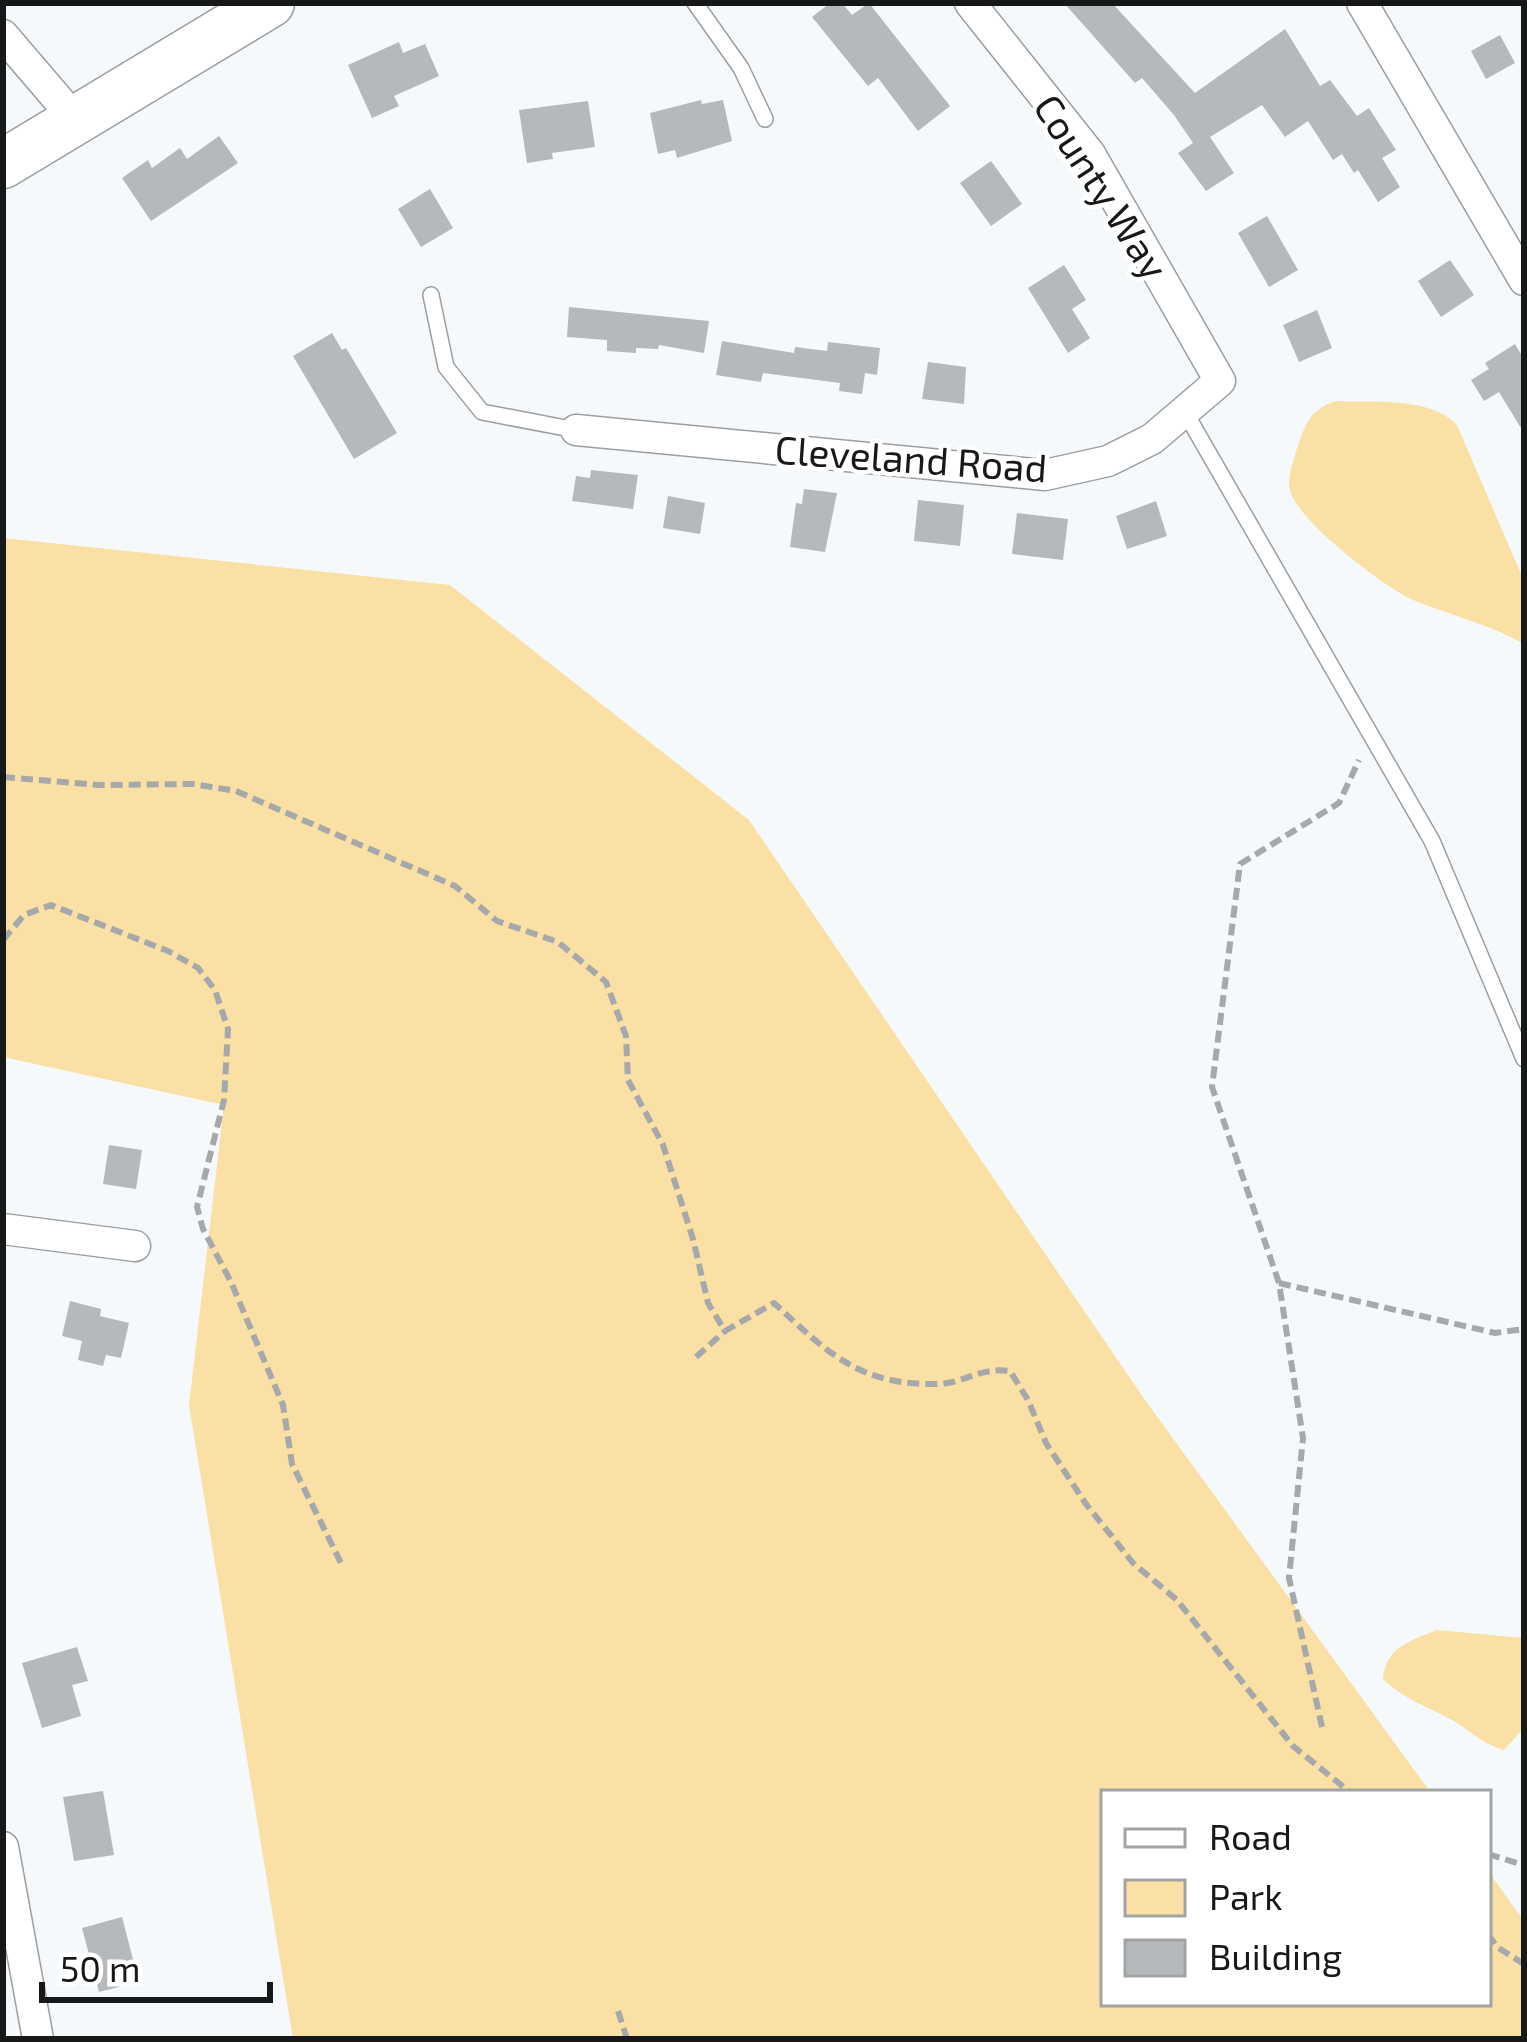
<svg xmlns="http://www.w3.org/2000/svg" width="1527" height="2042" font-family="'Exo 2',sans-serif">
<rect width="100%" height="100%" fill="#f6f9fb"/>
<g fill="#fae0a4">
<path d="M1336,401C1373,403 1430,396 1457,425L1524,581V644C1489,624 1450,615 1413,600C1384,587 1299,522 1290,491C1287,479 1292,467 1295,455C1304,428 1307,410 1336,401Z"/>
<path d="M3,538L450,585L749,820L1145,1400L1431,1793H1104V2003H1488V1871L1524,1921V2039H293L189,1405L224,1105L3,1057Z"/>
<path d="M1437,1630L1524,1638V1728L1504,1750C1482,1744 1471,1731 1452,1720C1425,1705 1405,1700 1383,1679C1386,1647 1410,1641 1437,1630Z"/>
</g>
<g fill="#b6b9bb">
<path d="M830,3H842L852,15L869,3L950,106L918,131L878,78L868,86L812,17Z"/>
<path d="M1064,3H1112L1195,93L1285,29L1320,86L1330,80L1357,116L1369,108L1396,150L1382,158L1400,187L1378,202L1358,170L1354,173L1342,154L1333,160L1308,121L1285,137L1262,105L1210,137L1234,173L1206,191L1178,153L1193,143L1174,115L1142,78L1135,83Z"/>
<path d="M1500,35L1515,63L1486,79L1471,51Z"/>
<path d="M399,42L403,53L425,44L439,76L394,96L399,106L372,118L348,65Z"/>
<path d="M701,100L702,104L723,100L732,141L677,158L675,150L658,154L650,113Z"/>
<path d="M588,101L595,147L552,153L553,159L527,163L519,110Z"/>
<path d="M219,136L238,163L151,221L122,178L148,160L152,168L180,148L187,159Z"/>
<path d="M991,161L1022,204L991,226L960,183Z"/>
<path d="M430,189L453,228L421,247L398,209Z"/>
<path d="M1267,216L1298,270L1269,287L1238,233Z"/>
<path d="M1450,260L1474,295L1441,317L1418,281Z"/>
<path d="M1064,265L1086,300L1072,309L1090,338L1068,353L1028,288Z"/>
<path d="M569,307L709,321L704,353L659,345L658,349L636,348V353L607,351V340L567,337Z"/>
<path d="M1317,310L1332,348L1299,362L1283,325Z"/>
<path d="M332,333L342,350L346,348L397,433L354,459L293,356Z"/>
<path d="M722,341L794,353L795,347L827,351L828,342L880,348L877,375L865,373L862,394L839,391L840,383L763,373L761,382L716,375Z"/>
<path d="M1515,344L1524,359V433L1499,392L1484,401L1471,380L1489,369L1485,363Z"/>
<path d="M928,362L966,367L964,404L922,399Z"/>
<path d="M591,470L638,475L633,509L572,501L576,476L590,478Z"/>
<path d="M804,489L837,493L825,552L790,547L796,503L802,504Z"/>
<path d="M668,496L705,503L700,534L663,528Z"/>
<path d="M918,500L964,505L960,546L914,541Z"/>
<path d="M1156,501L1167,536L1127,549L1116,516Z"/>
<path d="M1017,513L1068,519L1063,560L1012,554Z"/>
<path d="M109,1145L142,1150L136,1189L103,1184Z"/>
<path d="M70,1301L101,1309L100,1316L129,1323L121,1358L106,1355L103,1366L78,1360L82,1341L62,1336Z"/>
<path d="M77,1647L88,1681L72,1685L81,1716L42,1728L22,1663Z"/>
<path d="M103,1791L114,1855L74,1861L63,1797Z"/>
<path d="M122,1917L139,1982L99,1992L82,1928Z"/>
</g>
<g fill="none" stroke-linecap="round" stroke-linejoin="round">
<defs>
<g id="service">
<path d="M695,3L741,68L765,119"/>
<path d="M431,295L446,367L482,412L576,430"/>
<path d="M1185,412L1432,841L1524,1059"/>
</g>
<g id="minor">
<path d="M1362,3L1524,280"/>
<path d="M3,35L74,118"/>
<path d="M576,430L1045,475L1108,461L1152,439L1220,381L1090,154L970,3"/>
<path d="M3,1229L135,1246"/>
<path d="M3,1847L38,2039"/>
</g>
<path id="primary" d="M3,164L270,3"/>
</defs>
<use href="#service" stroke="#9b9ea0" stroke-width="18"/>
<use href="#minor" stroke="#9b9ea0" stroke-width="33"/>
<use href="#primary" stroke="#9b9ea0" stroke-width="51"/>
<g stroke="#a6a8aa" stroke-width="6" stroke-dasharray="12 6" stroke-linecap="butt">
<path d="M3,777L100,785L193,784L236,791L455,886L497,921L558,942L606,982L626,1036L628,1080L663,1145L693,1239L708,1303L725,1331L774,1303C827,1352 859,1386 938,1384C965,1383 979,1367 1010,1371L1028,1400L1046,1443L1086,1504L1133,1563L1177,1600L1293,1746L1351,1793"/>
<path d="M3,940L24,915L51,905L168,951L198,968L215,990L228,1029L224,1100L197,1207L203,1229L231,1282L283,1405L292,1464L343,1567"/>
<path d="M1279,1283L1495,1333L1524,1329"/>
<path d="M696,1357L725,1331"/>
<path d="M1322,1727L1289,1578L1303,1438L1279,1283L1212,1087L1240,864L1339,803L1359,760"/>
<path d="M1488,1854L1524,1865"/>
<path d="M1488,1934L1497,1947L1524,1964"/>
<path d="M618,2011L627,2039"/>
</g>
<use href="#service" stroke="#fff" stroke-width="15"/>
<use href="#minor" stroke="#fff" stroke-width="30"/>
<use href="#primary" stroke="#fff" stroke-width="48"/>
</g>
<g text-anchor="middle" stroke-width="9" stroke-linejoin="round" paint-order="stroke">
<g font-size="39" fill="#171818" stroke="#fff">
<text transform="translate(1101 187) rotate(57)" y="14">County Way</text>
<text transform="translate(911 459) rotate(4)" y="14">Cleveland Road</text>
</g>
</g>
<rect width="1527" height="2042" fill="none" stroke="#171818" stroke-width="12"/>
<rect x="1101" y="1790" width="390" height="216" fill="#ffffff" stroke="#a2a3a3" stroke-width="3"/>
<rect x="1125" y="1829" width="60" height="18" fill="#ffffff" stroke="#a2a3a3" stroke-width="3"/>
<text x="1209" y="1850" font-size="36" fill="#171818">Road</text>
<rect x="1125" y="1880" width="60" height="36" fill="#fae0a4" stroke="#a2a3a3" stroke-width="3"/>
<text x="1209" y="1910" font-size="36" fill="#171818">Park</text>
<rect x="1125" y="1940" width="60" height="36" fill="#b6b9bb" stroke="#a2a3a3" stroke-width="3"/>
<text x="1209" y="1970" font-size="36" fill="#171818">Building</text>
<path d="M42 1982v18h228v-18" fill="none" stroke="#171818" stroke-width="6"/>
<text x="60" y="1982" font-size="36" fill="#171818" stroke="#ffffff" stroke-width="9" paint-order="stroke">50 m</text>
</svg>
